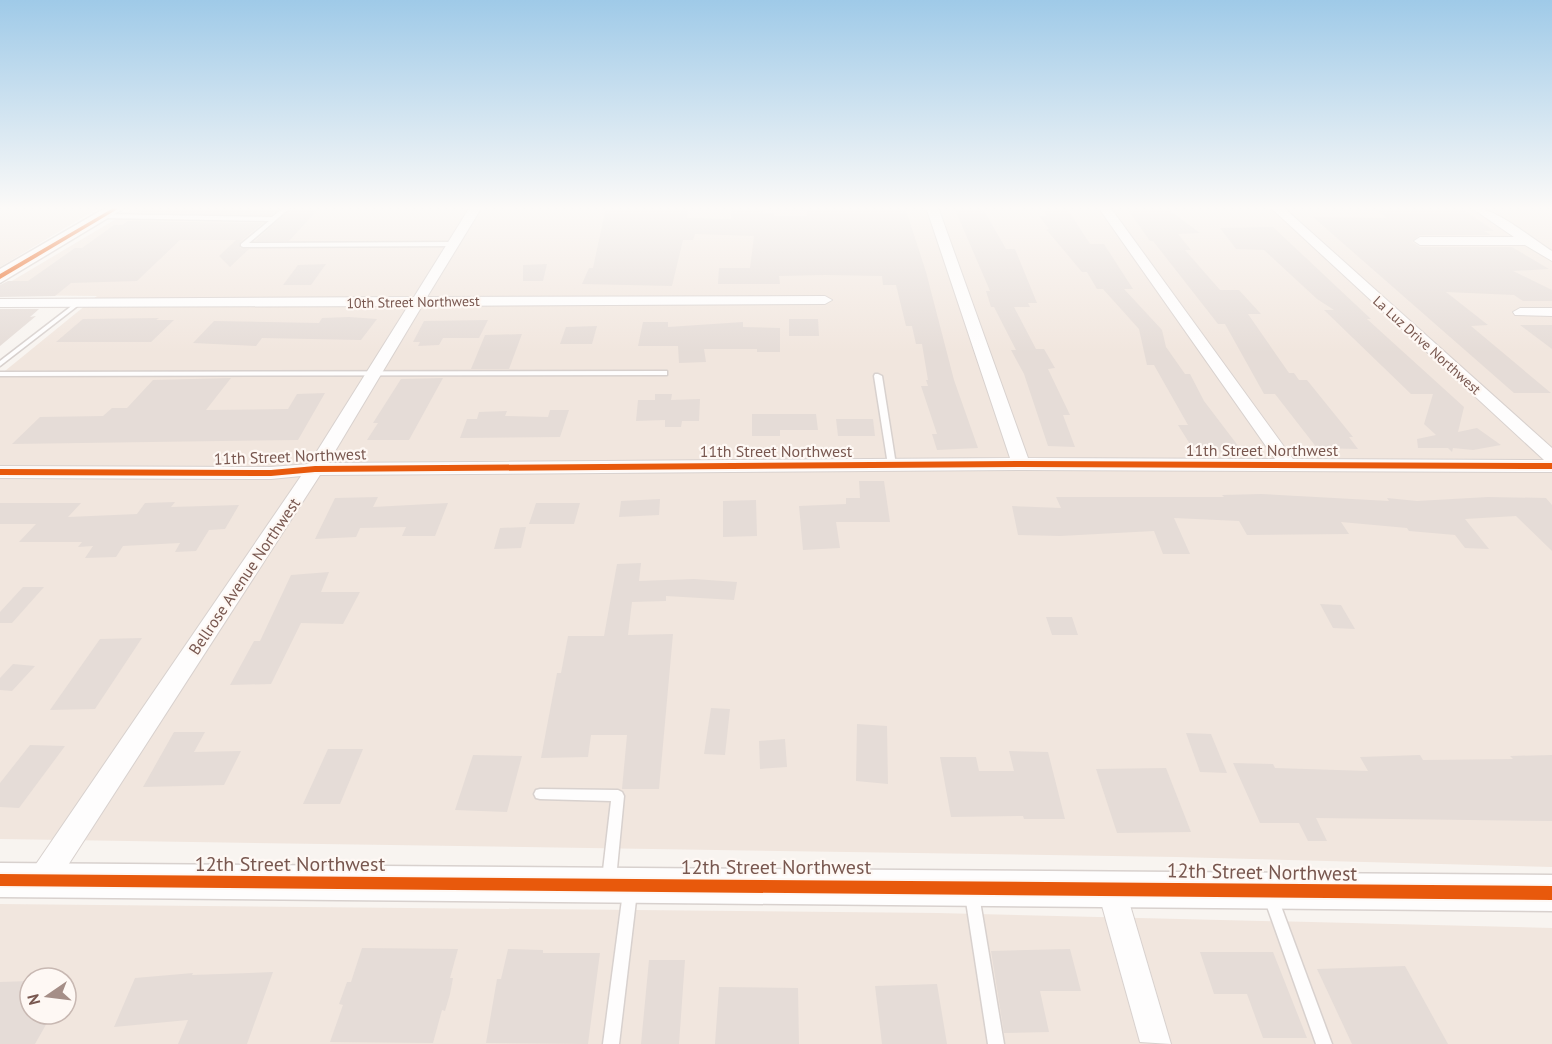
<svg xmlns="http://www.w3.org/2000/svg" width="1552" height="1044" font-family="'PT Sans',sans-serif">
<rect width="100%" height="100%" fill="#f8f4f0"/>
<g fill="#f1e6de" fill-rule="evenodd">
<path d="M0,207H100L0,267Z"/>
<path d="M136,207H1552V867L1176,857L0,839V375L97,296L0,295V288Z"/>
<path d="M0,904L938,913L1552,928V1044H0ZM30,978H66V1014H30Z"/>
</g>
<g fill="#e5dcd7">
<path d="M147,207H282L271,215L139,212Z"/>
<path d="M293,207H320L289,241H255Z"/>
<path d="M606,207H688L687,218L731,219V207H763V214L774,213V216H807L806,207H905L926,272L954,380L978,448L937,450L932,434H937L921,386H928L926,380H928L922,344H916L912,326H906L896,285H883L882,276L825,275L779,276L780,284H718L719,268H750L754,236L695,234L693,240H683L672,286L582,284L589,268H593Z"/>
<path d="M954,207H982L1006,249H1015L1037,303H1028L1030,307H1014L1036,349H1044L1055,368L1048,369L1070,415H1063L1075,447L1048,446L1024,374L1011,350H1016L994,307H991L986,291H990Z"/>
<path d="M1040,207H1066L1090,244H1104L1133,289H1124L1162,330L1166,347L1185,374H1190L1204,401L1242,451L1195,452L1178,425H1188L1154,365H1147L1139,329L1103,289H1097L1087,272H1082L1046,229H1049L1039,216H1047Z"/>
<path d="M1165,207L1200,233L1178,234L1191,250H1185L1220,290H1239L1261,314H1248L1289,373H1294L1299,380H1307L1353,437H1349L1358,449L1317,448L1275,394H1264L1225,324H1218L1153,241H1150L1128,210Z"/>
<path d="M1373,207H1460L1494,231H1484L1491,235H1420L1412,242L1420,247H1512L1549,269L1513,271L1552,290V301H1523L1514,295L1446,292L1488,325L1471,326L1551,393H1514L1313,217L1387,218Z"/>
<path d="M128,221L263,223L240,242V248L249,249L230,267L219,256L236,240H180L137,281L71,283L55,296L0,297V285L8,281H28L75,248H82L114,225H122Z"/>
<path d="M1273,227L1371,319H1367L1464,407L1458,432L1477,428L1501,445L1473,450L1453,448L1452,452L1448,448H1418L1417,439L1436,435L1424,424L1433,394H1411L1324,310H1334L1317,299L1264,250L1236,249L1220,228Z"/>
<path d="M326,264L311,285H283L298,265Z"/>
<path d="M547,264L543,281H523V265Z"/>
<path d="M0,309H39L30,317L36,316L0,346Z"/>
<path d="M349,317L377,319L361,340L262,338L256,346L193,343L214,321L319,323L322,318Z"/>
<path d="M159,318L156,320H174L151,342H56L83,319Z"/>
<path d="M789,319H818L819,336H789Z"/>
<path d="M488,320L479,338H443L439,345L418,346L420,342H413L424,321Z"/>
<path d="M643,322H668V327L743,322V327L780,328V352H757V349H704L706,362L679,363L678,346H638Z"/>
<path d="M1520,325H1552V349Z"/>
<path d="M597,326L592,344H560L566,327Z"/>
<path d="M522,334L509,369H471L485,335Z"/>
<path d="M231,378L206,410L288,409L297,394L325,393L298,440L12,444L40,417L103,416L112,408H127L153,380Z"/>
<path d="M443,378L409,440H367L378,423H373L401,379Z"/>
<path d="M655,394H672L671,400L700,399L699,421H682L681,427H665V420L636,421L638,400H655Z"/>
<path d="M550,410H569L560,437L460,438L467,419H477L479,412L507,411L505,416L548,417Z"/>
<path d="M752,414H816L818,430H780V436H752Z"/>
<path d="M836,419H873L875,436H838Z"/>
<path d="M859,481H884L890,522H836L840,548L803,550L799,506L846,504V498H860Z"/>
<path d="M1261,494L1389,501L1387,498L1417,501L1488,497L1546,498L1552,505V551L1516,516L1465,519L1489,549L1465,548L1455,535L1409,531L1407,528L1341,522L1349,534L1247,535L1239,521L1174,518L1190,554H1163L1154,531L1060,536L1018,535L1012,506L1061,508L1056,497H1224L1222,495Z"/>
<path d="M378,497L373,507L448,503L435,536H402L406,527L360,528L356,537L315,539L335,498Z"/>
<path d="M660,499L659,515L619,517L621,501Z"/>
<path d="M756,500L757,536L723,537V501Z"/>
<path d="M175,502L171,507L239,505L225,529L209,530L196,551L175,552L180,543L123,546L116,557L85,558L93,546L78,547L82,542H19L36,524H0V503H81L68,517L137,514L145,503Z"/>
<path d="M536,503H580L574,524H529Z"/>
<path d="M526,527L521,548L494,549L500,528Z"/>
<path d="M641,563L639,581L694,579L737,582L734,600L666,596V601L632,602L628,635L673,634L659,789H622L627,735H591L588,757L541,758L557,673H561L568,636H604L617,564Z"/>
<path d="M329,572L321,592H360L343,624L301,623L271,684L230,685L254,641H260L291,575Z"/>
<path d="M23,587H44L12,623H0V612Z"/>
<path d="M1320,604L1341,605L1355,629L1333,628Z"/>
<path d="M1046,617H1072L1078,635H1052Z"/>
<path d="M142,638L95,709L50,710L100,639Z"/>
<path d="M13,664L35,666L12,691L0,690V678Z"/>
<path d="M711,708L730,709L725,755L704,754Z"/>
<path d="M857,724L887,726L888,784L856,781Z"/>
<path d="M174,732H205L194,752L241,751L224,785L143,787Z"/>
<path d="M1186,733L1211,734L1227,773L1200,772Z"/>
<path d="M785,739L787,767L760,769L759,741Z"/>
<path d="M30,745L65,746L19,808L0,807V783Z"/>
<path d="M328,749H363L340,804H303Z"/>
<path d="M1009,751L1048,752L1065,819H1024L1023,816L951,817L940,757H976L979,771H1014Z"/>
<path d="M473,755L522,756L507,812L455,810Z"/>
<path d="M1420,755L1423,760L1513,759L1510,756L1552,755V821L1316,818L1327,841H1308L1299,823H1260L1233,763L1273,764L1275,768L1368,771L1360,757Z"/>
<path d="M1166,768L1191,832L1117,833L1096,769Z"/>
<path d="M362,948L458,949L450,978H453L450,994L445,1011L442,1010L433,1043L330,1042L343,1005L339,1004L347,982H351Z"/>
<path d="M508,949L543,950V953H600L588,1044L486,1043L497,979H501Z"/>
<path d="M1070,949L1081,991H1040L1049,1032L1004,1033L991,951Z"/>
<path d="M1200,952H1273L1307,1038H1263L1247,994H1214Z"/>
<path d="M649,960H685L679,1044H641Z"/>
<path d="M1405,966L1448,1044H1352L1317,969Z"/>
<path d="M273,972L247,1044H178L188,1020L114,1027L135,978L193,973L192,975Z"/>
<path d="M30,981V1014H52L35,1044H0V982Z"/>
<path d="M937,984L947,1044H882L875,986Z"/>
<path d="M719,987L798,988L799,1044H715Z"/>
</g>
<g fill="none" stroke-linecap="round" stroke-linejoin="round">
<defs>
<g id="service">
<path d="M285,207H291L249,243L453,242L456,244L453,246L243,247L241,246V244L269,221L103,218L100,216L103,214L272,217Z"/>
<path d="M78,301L81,303L80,304L0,366V361Z"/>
<path d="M664,371H667V375L0,376V372Z"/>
<path d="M875,374H878L882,376L896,465L892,468L888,465L874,376Z"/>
<path d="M540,789L618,790L622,792L624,796L616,879L614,884L609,885L604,884L602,879L611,801L540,799L536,798L534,794L536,790Z"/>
<path d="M630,885L635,887L637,892L619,1044H603L623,892L625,887Z"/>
<path d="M972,888L977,890L979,895L1004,1044H988L965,895L967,890Z"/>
<path d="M1271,891L1276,893L1278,898L1332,1044H1316L1264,898L1266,893Z"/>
</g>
<g id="minor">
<path d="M470,207H482L427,297L825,296L832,300L825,304L422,306L328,463L1010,458L926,207H938L1028,458L1275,459L1098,207H1110L1293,459L1544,460L1270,207H1283L1552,448V472L1021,470L320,475L52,890L42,894L32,890L28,880L32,870L301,476L271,479L0,478V466L271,467L309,464L408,306L0,307V299L414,297Z"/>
<path d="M1470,207C1494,206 1531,238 1552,251V261L1525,245H1420L1414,241L1420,237H1514Z"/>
<path d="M1520,308H1552V316L1515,315L1513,312Z"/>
<path d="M1111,874L1121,878L1125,888L1171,1044L1140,1042L1097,888L1101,878Z"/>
</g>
<path id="tertiary" d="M0,863L1552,875V911L0,897Z"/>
<path id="secondary" d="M107,207H126L0,283V269Z"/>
</defs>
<use href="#service" stroke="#d8d1ce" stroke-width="3"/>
<use href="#minor" stroke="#d8d1ce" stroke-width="2"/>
<use href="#tertiary" stroke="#d8d1ce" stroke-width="3"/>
<use href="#secondary" stroke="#d8d0cc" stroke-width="3"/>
<use href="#service" fill="#fefdfd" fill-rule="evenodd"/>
<use href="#minor" fill="#fefdfd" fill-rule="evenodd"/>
<use href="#tertiary" fill="#fefdfd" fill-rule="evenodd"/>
<use href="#secondary" fill="#fefdfd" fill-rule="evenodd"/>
<defs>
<g id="cycleway">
<path d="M115,207H121L0,279V274Z"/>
<path d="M1021,461L1552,463V469L1021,467L315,472L271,476L0,475V469L271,470L315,466Z"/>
<path d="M0,874L1552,886V900L0,886Z"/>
</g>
</defs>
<use href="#cycleway" stroke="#fef8f4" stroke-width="4"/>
<use href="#cycleway" fill="#e8590c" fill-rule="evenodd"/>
</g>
<linearGradient id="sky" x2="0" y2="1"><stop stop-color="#9fcae8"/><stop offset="0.59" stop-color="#fcfaf8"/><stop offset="1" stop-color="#fcfaf8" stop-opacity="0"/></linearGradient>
<rect width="1552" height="353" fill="url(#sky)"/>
<g text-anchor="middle" stroke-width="4.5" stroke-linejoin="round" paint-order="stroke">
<g font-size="14" fill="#78574f" stroke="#fef8f4">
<text transform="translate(413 302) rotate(-1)" y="5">10th Street Northwest</text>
<text transform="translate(1427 345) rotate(42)" y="5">La Luz Drive Northwest</text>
</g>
<g font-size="16" fill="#78574f" stroke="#fef8f4">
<text x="1262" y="456">11th Street Northwest</text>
<text x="776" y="457">11th Street Northwest</text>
<text transform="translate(290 456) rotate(-2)" y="6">11th Street Northwest</text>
<text transform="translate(244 576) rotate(-56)" y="6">Bellrose Avenue Northwest</text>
</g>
<g font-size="20" fill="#78574f" stroke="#fef8f4">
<text x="290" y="871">12th Street Northwest</text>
<text x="776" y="874">12th Street Northwest</text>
<text transform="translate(1262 872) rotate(1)" y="7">12th Street Northwest</text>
</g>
</g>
<g transform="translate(48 996) rotate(256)"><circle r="28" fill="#fef8f4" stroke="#c8b8b2" stroke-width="1.5"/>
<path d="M0-4.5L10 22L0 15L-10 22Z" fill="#a58e87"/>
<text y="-9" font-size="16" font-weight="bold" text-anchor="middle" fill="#78574f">N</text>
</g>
</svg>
